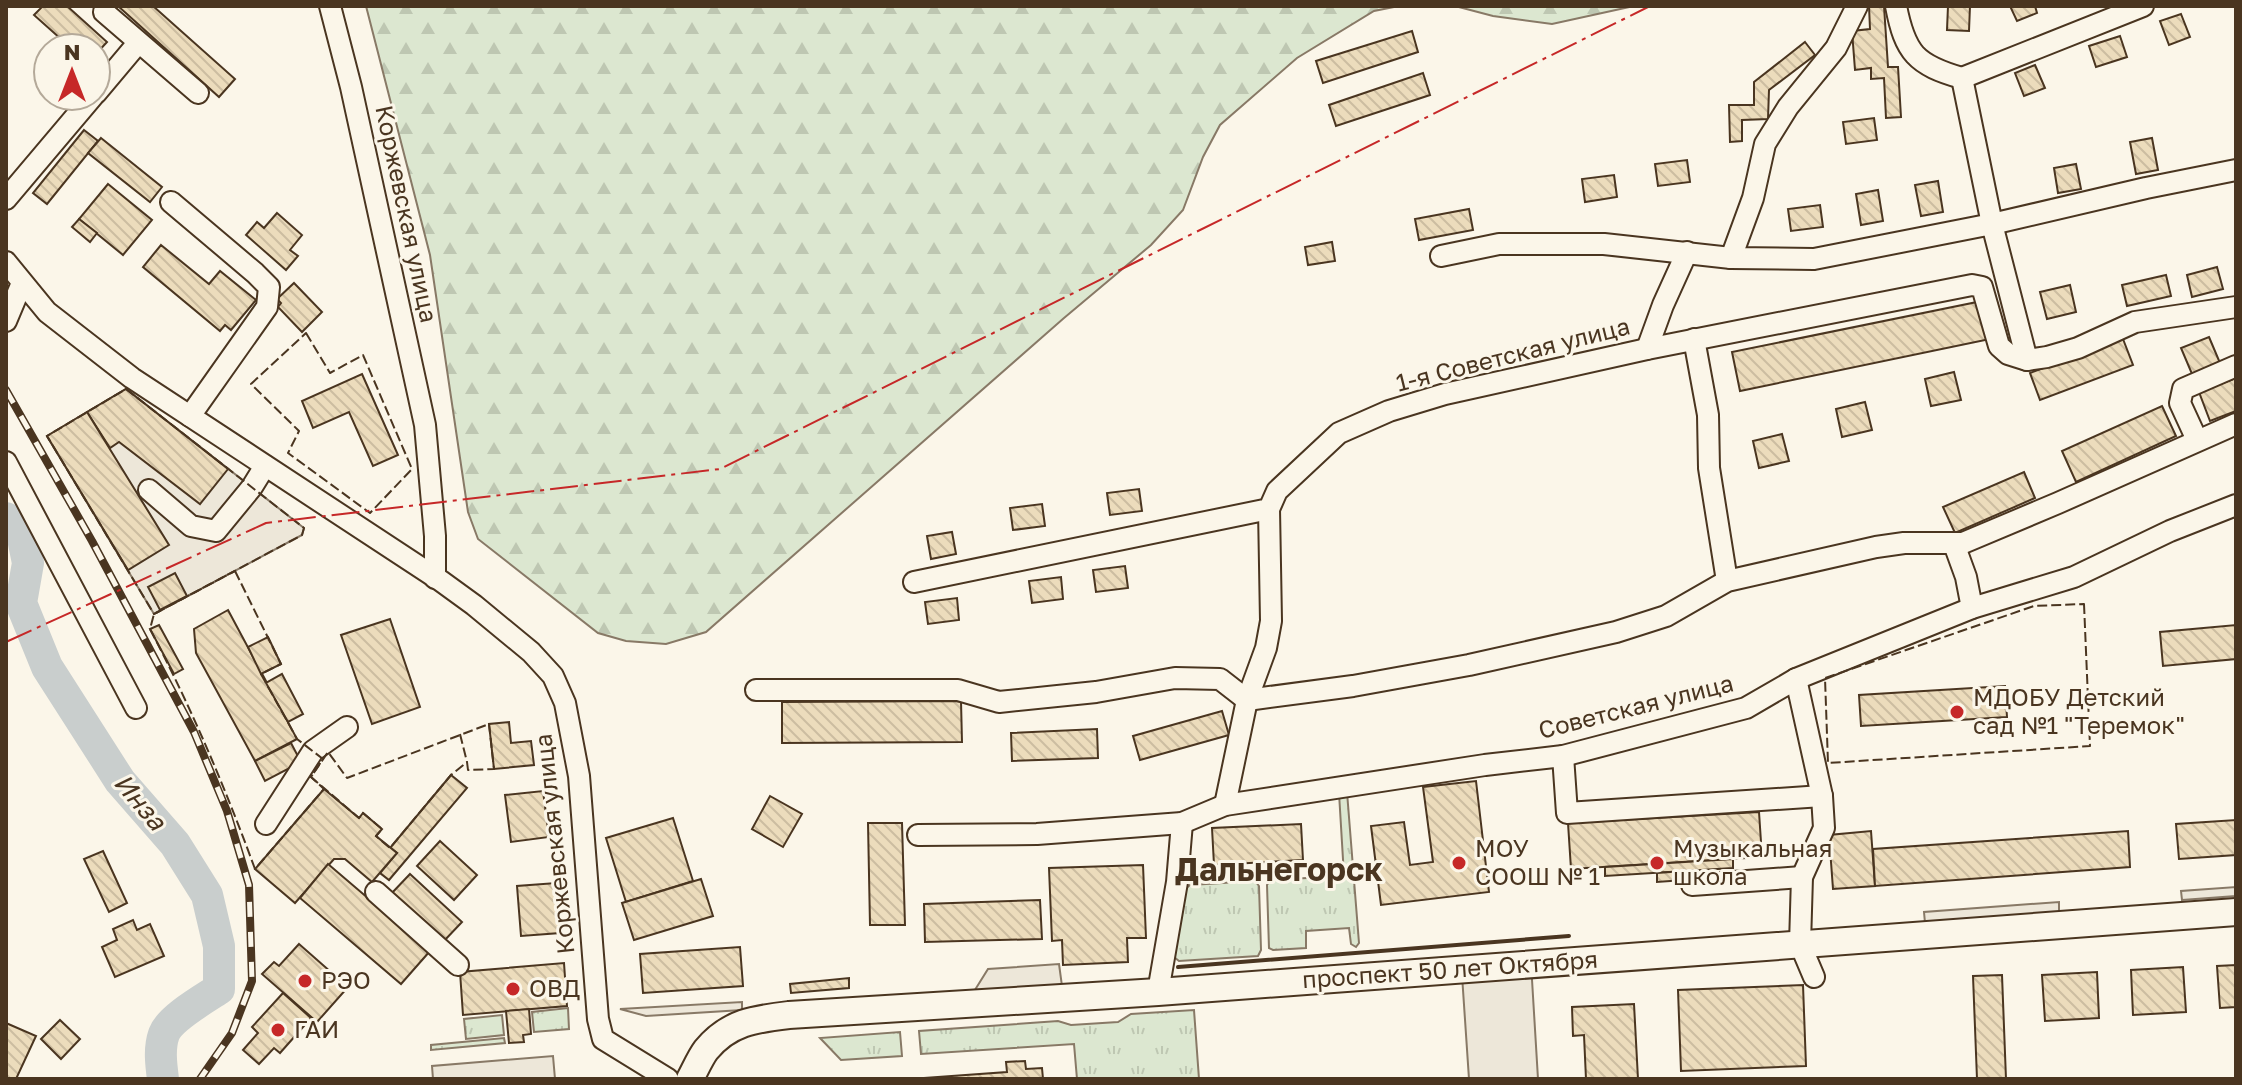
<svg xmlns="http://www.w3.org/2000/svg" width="2242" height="1085" font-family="'Golos Text',sans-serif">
<defs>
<pattern id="grass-tufts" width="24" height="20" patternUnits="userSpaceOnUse" patternTransform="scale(2)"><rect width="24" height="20" fill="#dce7d0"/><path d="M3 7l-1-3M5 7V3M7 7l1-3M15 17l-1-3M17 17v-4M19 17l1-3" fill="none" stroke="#bec7b2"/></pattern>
<pattern id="forest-firs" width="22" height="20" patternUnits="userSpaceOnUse" patternTransform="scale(2)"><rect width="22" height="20" fill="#dce7d0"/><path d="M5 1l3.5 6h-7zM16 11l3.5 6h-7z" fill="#bec7b2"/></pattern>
<pattern id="building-back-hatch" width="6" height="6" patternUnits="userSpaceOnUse" patternTransform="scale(2)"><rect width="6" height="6" fill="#ecdcbc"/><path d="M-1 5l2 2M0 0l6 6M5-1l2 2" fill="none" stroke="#ccbda1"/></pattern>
</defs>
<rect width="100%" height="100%" fill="#fbf6e9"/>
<g fill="url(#grass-tufts)" stroke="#887966" stroke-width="2">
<path d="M1347,792L1359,943L1356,947L1351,944L1349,928L1306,931V948L1273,950L1269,948L1267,885L1270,880L1344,876L1339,793Z"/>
<path d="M1255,881L1259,886L1261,950L1258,956L1179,961L1174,957L1183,891L1190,885Z"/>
<path d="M568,1008L569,1029L534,1032L532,1012Z"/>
<path d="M1194,1010L1199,1079H1077L1074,1044L921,1054L919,1031L1058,1021L1071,1025L1118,1022L1131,1014Z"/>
<path d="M502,1015L504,1035L466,1039L464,1019Z"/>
<path d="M900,1032L902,1056L841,1060L820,1038Z"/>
<path d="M504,1038L505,1043L431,1050V1045Z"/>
</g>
<g fill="url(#forest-firs)" stroke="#887966" stroke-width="2">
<path d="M366,6H1399L1374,11L1297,58L1220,125L1203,157L1183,210L1151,245L1064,318L706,632L666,644L626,641L598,633L478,539L468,512L430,255Z"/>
<path d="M1455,6H1634L1552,24L1493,16Z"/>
</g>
<g fill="#ede7d9" stroke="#887966" stroke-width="2">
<path d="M126,389L304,528L302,535L154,614L47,436Z"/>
<path d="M2236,887V896L2182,900L2181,891Z"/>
<path d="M2059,902V913L1925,923L1924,912Z"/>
<path d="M1531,963L1538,1079H1469L1462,975Z"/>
<path d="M1059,964L1062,986L973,993L988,969Z"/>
<path d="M742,1002V1010L646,1016L620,1009Z"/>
<path d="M553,1056L555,1079H433L432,1066Z"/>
</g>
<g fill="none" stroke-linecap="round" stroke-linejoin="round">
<path stroke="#c9cecd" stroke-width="32" d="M6,518L21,528L28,563L21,603L47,667L120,781L175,844L207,895L219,946V989C204,999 170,1018 164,1034C159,1048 161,1064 163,1079"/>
</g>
<g fill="url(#building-back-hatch)" stroke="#4a3520" stroke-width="2">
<path d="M38,6H67L107,42L96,54V48H71L34,15L41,8Z"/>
<path d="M118,6H153L235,79L219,97Z"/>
<path d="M1869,6H1884L1888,67H1898L1901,117L1886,118L1884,78L1871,79V68L1855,70L1852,31L1870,29Z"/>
<path d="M1948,6H1970L1969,31L1947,30Z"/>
<path d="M2010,6H2035L2037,13L2017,21Z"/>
<path d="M2181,14L2190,37L2169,45L2160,21Z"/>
<path d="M1412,31L1418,52L1323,83L1316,61Z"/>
<path d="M2120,36L2127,57L2096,67L2089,46Z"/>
<path d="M1805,42L1815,55L1769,90L1768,119L1742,120V141L1730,142L1729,105H1754V82Z"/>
<path d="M2035,65L2045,88L2024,96L2015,73Z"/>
<path d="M1423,73L1430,95L1336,126L1329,105Z"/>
<path d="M1874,118L1877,140L1846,144L1843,122Z"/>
<path d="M84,130L98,141L47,204L33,193Z"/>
<path d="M101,138L162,187L150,202L88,153Z"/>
<path d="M2152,138L2158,170L2136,174L2130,142Z"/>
<path d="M1687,160L1690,182L1658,186L1655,164Z"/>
<path d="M2076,164L2081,189L2058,193L2054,168Z"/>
<path d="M1614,175L1617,197L1585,202L1582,179Z"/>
<path d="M1938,181L1943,212L1921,216L1915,185Z"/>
<path d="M108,184L152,220L123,255L79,219Z"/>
<path d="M1878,190L1883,221L1861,225L1856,194Z"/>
<path d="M1820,205L1823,227L1791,231L1788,209Z"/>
<path d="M1469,209L1473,230L1419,240L1415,219Z"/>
<path d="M277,213L302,235L290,250L298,256L286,270L246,235L257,222L264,228Z"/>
<path d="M79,219L97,233L90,242L72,227Z"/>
<path d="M1332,242L1335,261L1308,265L1305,247Z"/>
<path d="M161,245L209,284L220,271L256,300L231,330L225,325L220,331L143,267Z"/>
<path d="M2217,267L2223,289L2192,297L2187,275Z"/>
<path d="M2166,275L2171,296L2127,306L2122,285Z"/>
<path d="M294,283L322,312L302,332L278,307L281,303L277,299Z"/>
<path d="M2070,285L2076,312L2047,319L2040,292Z"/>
<path d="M1982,301L1990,339L1740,391L1732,352Z"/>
<path d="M2209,337L2220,363L2192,374L2181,348Z"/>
<path d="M2123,339L2133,365L2040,400L2030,373Z"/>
<path d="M1954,372L1961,400L1931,406L1925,379Z"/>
<path d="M362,374L398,455L373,466L349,412L313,428L302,401Z"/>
<path d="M2236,378V411L2210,421L2199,392Z"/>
<path d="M126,389L228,469L200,504L119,442L110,448L87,412Z"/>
<path d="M1865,402L1872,430L1842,437L1836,409Z"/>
<path d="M2162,406L2176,436L2076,482L2062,451Z"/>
<path d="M87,412L169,545L128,570L47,436Z"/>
<path d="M1782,434L1789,461L1759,468L1753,441Z"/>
<path d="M2024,472L2035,498L1955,533L1943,507Z"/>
<path d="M1139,489L1142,511L1110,515L1107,493Z"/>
<path d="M1042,504L1045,526L1013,530L1010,508Z"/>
<path d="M952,532L956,554L931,559L927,536Z"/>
<path d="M1125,566L1128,588L1096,592L1093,570Z"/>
<path d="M175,573L187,596L160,610L148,587Z"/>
<path d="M1061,577L1063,599L1032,603L1029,581Z"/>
<path d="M957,598L959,620L928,624L925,602Z"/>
<path d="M228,610L297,739L255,761L196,653L194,629Z"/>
<path d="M390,619L420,707L372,724L341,635Z"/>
<path d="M159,625L183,669L174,674L150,629Z"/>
<path d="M2236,625V659L2163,666L2160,632Z"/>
<path d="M268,637L281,664L261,674L248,647Z"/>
<path d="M282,674L303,714L288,722L266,683Z"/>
<path d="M2005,686L2007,717L1861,726L1859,695Z"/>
<path d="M961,701L962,742L782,743V702Z"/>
<path d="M1222,711L1229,735L1140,760L1133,736Z"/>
<path d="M509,722L511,743L531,741L534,765L494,769L489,724Z"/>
<path d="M1097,729L1098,758L1012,761L1011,733Z"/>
<path d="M291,743L301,762L265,781L255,761Z"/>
<path d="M451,775L467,788L389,880L380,873L397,853L390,848Z"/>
<path d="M1476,781L1489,892L1381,905L1371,826L1404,822L1410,865L1433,862L1423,787Z"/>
<path d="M324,789L359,818L363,813L382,829L376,836L397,853L372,882L345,859H334L295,903L255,869Z"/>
<path d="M543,791L549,837L511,842L505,795Z"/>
<path d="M770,796L802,814L783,847L752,829Z"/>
<path d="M1759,812L1762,857L1571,869L1568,823Z"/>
<path d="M673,818L693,881L626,902L606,838Z"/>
<path d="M2236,820V855L2179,859L2176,824Z"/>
<path d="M868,823H902L905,925H870Z"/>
<path d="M1301,824L1303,860L1214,865L1212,828Z"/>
<path d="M1871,831L1875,886L1833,889L1829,835Z"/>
<path d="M2128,831L2130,867L1875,886L1873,849Z"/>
<path d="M440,841L477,875L454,900L417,866Z"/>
<path d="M103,851L127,903L109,912L84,859Z"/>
<path d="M1733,859V868L1605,876V867Z"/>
<path d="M328,864L430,951L401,984L300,898Z"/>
<path d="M1143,865L1146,938H1127L1128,962L1063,965L1062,940L1052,941L1049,868Z"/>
<path d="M1684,871V880L1657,882V873Z"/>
<path d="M410,874L462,922L442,943L390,895Z"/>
<path d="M701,879L713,916L634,940L622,903Z"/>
<path d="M556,883L560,933L521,936L517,886Z"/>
<path d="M1040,900L1042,939L925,942L924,904Z"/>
<path d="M133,920L137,930L150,924L164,956L115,977L102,947L117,940L113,929Z"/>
<path d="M299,944L348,987L317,1022L262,974L274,962L279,966Z"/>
<path d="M740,947L743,986L643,993L640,954Z"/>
<path d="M564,963L567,1006L463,1015L460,972Z"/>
<path d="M2236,965V1007L2220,1008L2217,966Z"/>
<path d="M2183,967L2186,1012L2133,1015L2131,970Z"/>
<path d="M2097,972L2099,1018L2045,1021L2042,975Z"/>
<path d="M2002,975L2006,1079H1977L1973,976Z"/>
<path d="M849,978V988L791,993L790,984Z"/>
<path d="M1803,985L1806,1066L1681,1071L1678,990Z"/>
<path d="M283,993L311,1018L280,1053L274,1048L259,1064L243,1050L258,1033L252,1027Z"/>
<path d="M1634,1004L1638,1079H1586L1584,1035L1573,1036L1572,1007Z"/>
<path d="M529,1009L531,1034L523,1035L524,1042L509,1043L506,1011Z"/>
<path d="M60,1020L80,1039L61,1059L41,1039Z"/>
<path d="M6,1023L36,1036L16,1079H6Z"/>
<path d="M1025,1061L1026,1069L1042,1068L1043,1079H910L1007,1072L1006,1062Z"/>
</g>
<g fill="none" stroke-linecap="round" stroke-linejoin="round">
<defs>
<g id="minor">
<path d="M330,6L351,87L425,425L435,536V578"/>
<path d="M1896,6C1905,53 1916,65 1962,78"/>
<path d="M104,12L198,93"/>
<path d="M1962,78L1992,224L2146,188L2236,170"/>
<path d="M1962,78L2143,6"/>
<path d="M96,93L138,43"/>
<path d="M6,199L93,96"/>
<path d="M171,202L255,273L269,287L267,307L190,416"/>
<path d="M1441,256L1499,244H1604L1731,258L1814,259L1992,224L2027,360L2047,357L2078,348L2135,322L2236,307"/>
<path d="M1731,258L1753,198L1765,144L1788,107L1836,48L1857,6"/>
<path d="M6,262L47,312L132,378L441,581L474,605L531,652L553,676L565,703L579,776L598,1019L603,1039L668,1079"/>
<path d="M6,321L22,283"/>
<path d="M1694,339L1708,415L1709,468L1727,581"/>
<path d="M1647,349L1663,305L1687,252"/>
<path d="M2197,440L2180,403L2183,389L2236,366"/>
<path d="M6,462L136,708"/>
<path d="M149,490L191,526L216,531L252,487L265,466"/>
<path d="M1954,544L1966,577L1972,608"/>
<path d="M914,582L1269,509L1277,491L1339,433L1389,411L1445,394L1647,349L1972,285L1982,287L1999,346L2008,354L2027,360"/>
<path d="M1796,679L1822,796L1824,828L1802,877L1800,944L1814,977"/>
<path d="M756,690H958L999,702L1096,692L1175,678L1220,679L1247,700L1353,686L1469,665L1616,632L1666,616L1727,581L1876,547L1904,543H1963L2058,503L2236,424"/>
<path d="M1563,756L1567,813L1822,796"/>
<path d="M1225,805L1247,700L1266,648L1271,621L1269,509"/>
<path d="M266,824L313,751L347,727"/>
<path d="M918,835L1037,834L1182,823L1225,805L1485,765L1563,756L1746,708L1796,679L1972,608L2074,577L2170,531L2236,505"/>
<path d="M1692,885L1802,877"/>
<path d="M376,892L458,965"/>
<path d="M1158,992L1177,882L1182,823"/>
</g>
<path id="major" d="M690,1079C695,1070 700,1058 706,1050C729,1022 755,1019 789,1015L1158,992L2236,912"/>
</defs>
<use href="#minor" stroke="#4a3520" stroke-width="24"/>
<use href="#major" stroke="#4a3520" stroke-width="30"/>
<use href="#minor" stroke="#fbf6e9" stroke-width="20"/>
<use href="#major" stroke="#fbf6e9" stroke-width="26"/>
<defs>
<path id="rail" d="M6,390L92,541L194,732L227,811L249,885L252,981L232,1033L200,1079"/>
</defs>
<use href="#rail" stroke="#4a3520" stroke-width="8"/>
<use href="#rail" stroke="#fbf6e9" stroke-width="5" stroke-dasharray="15" stroke-linecap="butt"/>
<g stroke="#4a3520" stroke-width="2" stroke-dasharray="10 4" stroke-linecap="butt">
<path d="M306,333L330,373L363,355L412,469L370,513L288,453L299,431L251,384Z"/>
<path d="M126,389L304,528L302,535L154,614L47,436Z"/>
<path d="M235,571L281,664L261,674L297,739L323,759L311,777L324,789L255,869C225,787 191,707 150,629L154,614Z"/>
<path d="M2084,604L2090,746L1828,763L1825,678L2034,606Z"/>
<path d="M489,724L494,769L468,770L467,762L451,775L390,848L376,836L382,829L363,813L359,818L311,777L328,752L347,778Z"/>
<path d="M460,734L467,762"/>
</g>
<path stroke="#4a3520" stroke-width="4" d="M1178,967L1569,936"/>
<path stroke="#c62828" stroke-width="2" stroke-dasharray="28 6 4 6" stroke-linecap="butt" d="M6,642L266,523L720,469L1650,6"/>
</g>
<g fill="#c62828" stroke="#fbf6e9" stroke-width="3">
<circle cx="1957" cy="712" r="8"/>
<circle cx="1459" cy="863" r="8"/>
<circle cx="1657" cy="863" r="8"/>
<circle cx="305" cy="981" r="8"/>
<circle cx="513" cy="989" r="8"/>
<circle cx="278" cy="1030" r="8"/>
</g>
<g text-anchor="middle" stroke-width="6" stroke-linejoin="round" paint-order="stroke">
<g font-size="24" fill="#4a3520" stroke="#fbf6e9">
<text transform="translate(406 214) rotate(78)" y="8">Коржевская улица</text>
<text transform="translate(1513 355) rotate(-14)" y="8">1-я Советская улица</text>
<text transform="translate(1636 707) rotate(-14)" y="8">Советская улица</text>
<text transform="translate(555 844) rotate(-96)" y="8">Коржевская улица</text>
<text transform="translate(1450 970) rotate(-4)" y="8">проспект 50 лет Октября</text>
</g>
<g font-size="24" fill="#4a3520" stroke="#fbf6e9" text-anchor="start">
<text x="1973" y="706">МДОБУ Детский<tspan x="1973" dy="28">сад №1 "Теремок"</tspan></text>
<text x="1475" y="857">МОУ<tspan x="1475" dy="28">СООШ № 1</tspan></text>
<text x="1673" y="857">Музыкальная<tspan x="1673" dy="28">школа</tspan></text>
<text x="321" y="989">РЭО</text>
<text x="529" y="997">ОВД</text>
<text x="294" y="1038">ГАИ</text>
</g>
<g font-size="26" font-style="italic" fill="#4a3520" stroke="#fbf6e9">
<text transform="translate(140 802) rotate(50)" y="9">Инза</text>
</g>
<g font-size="32" font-weight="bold" fill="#4a3520" stroke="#fbf6e9">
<text x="1279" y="881">Дальнегорск</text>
</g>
</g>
<rect width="2242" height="1085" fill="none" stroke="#4a3520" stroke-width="16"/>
<g transform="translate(72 72)"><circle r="38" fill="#fbf6e9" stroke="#b4a999" stroke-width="2"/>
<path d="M0-6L14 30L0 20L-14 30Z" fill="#c62828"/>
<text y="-12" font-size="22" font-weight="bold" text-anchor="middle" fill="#4a3520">N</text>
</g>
</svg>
